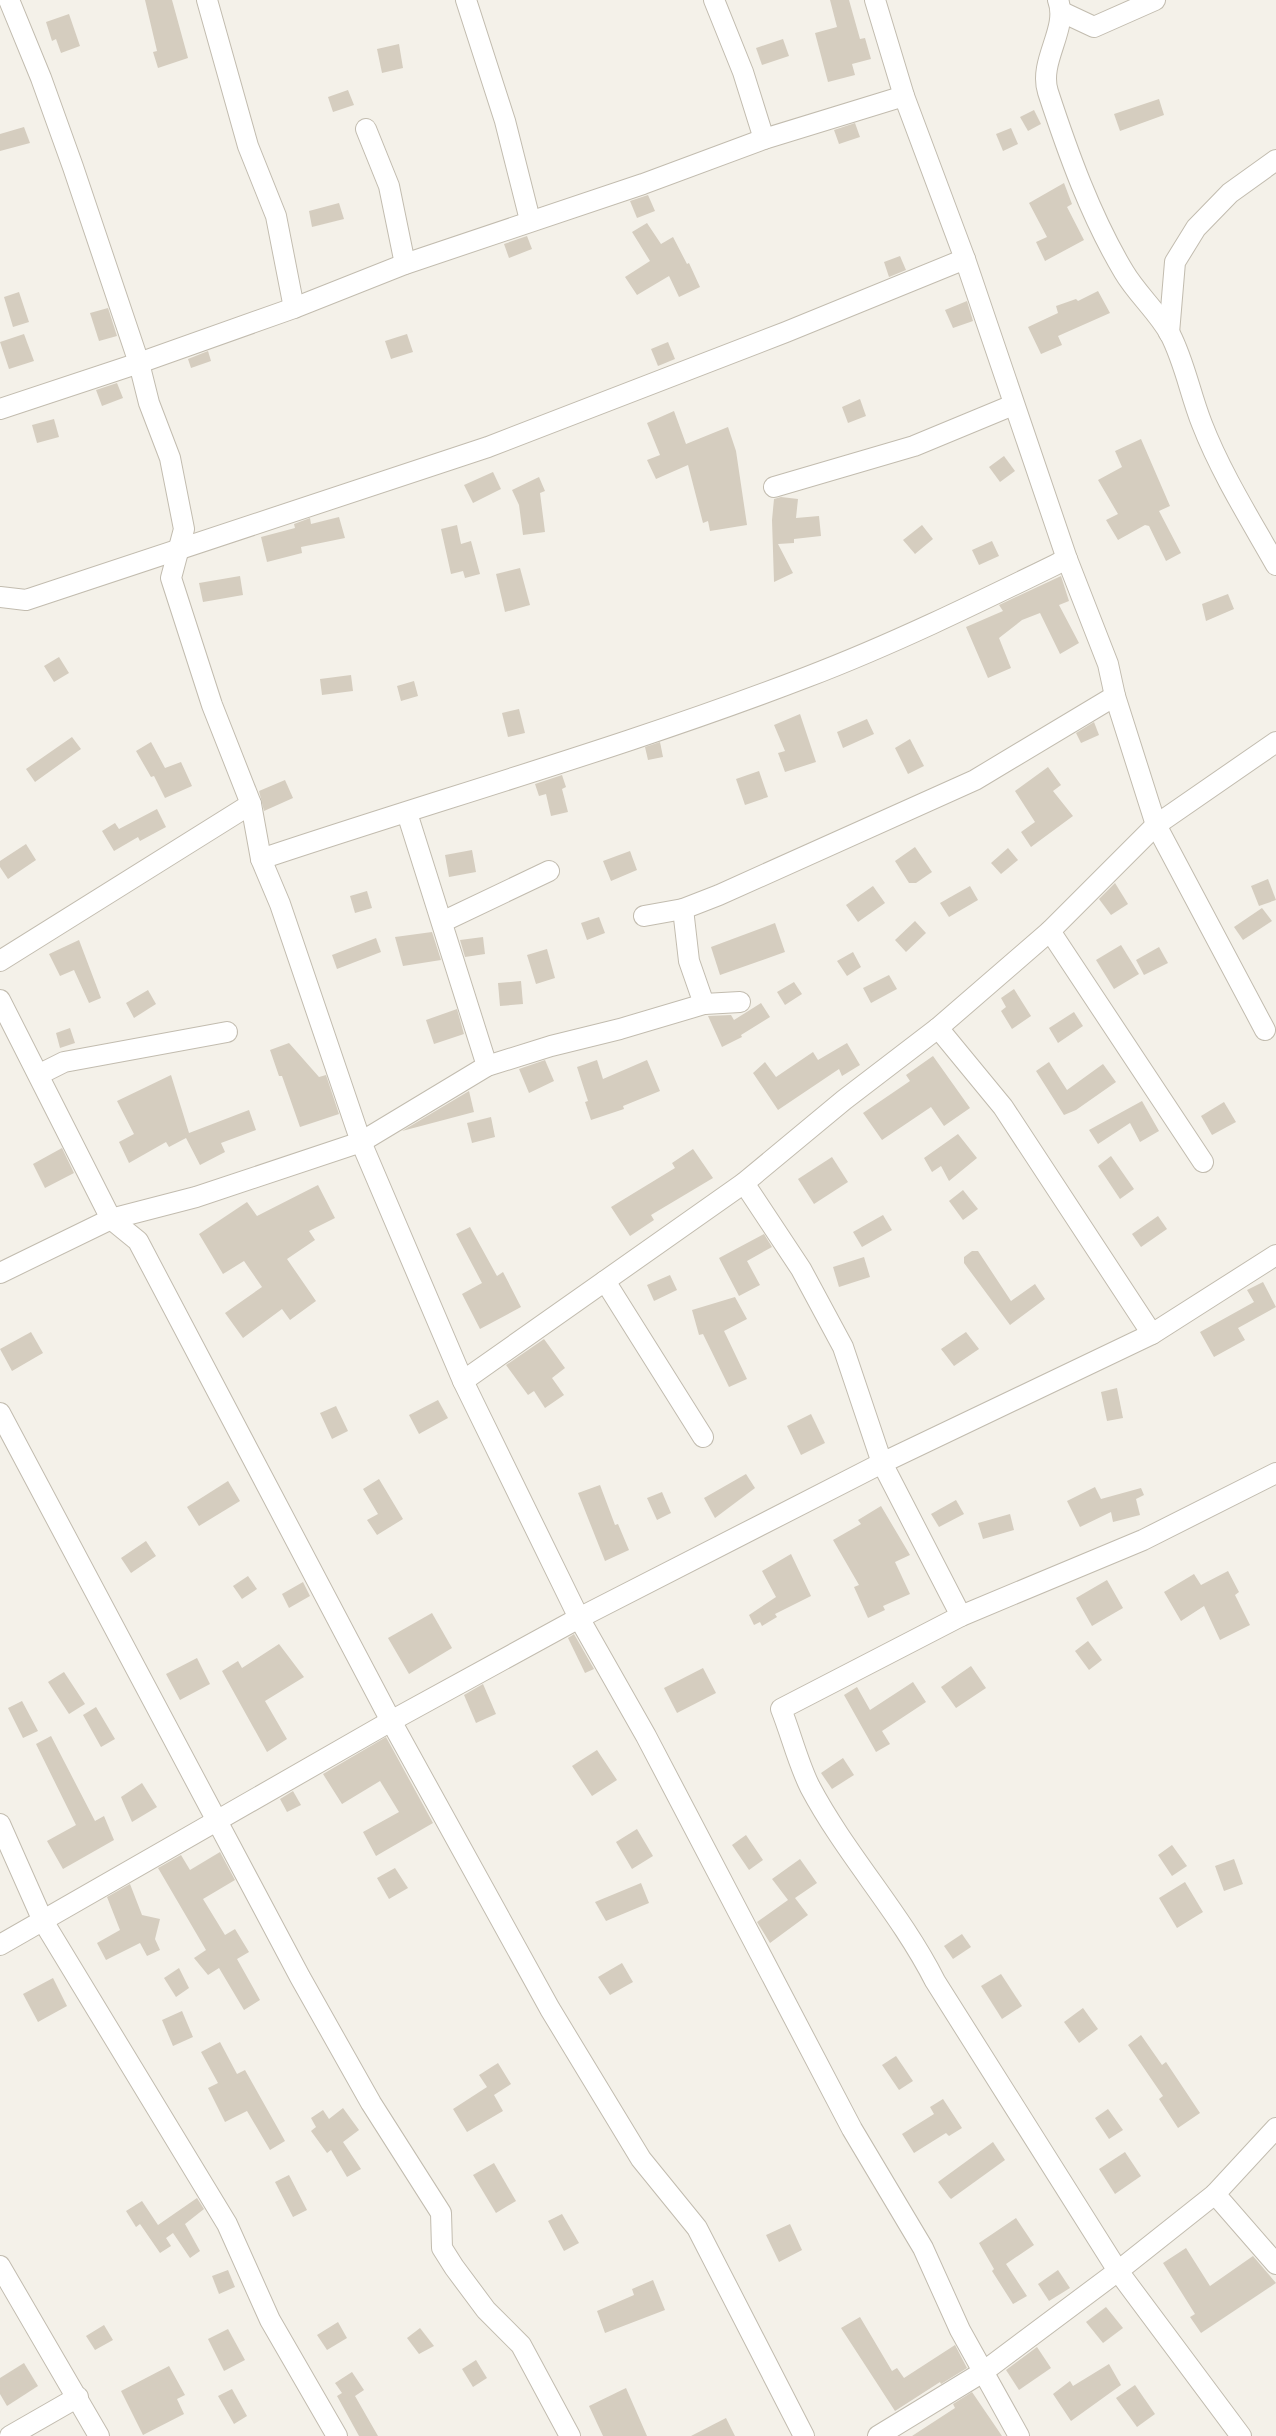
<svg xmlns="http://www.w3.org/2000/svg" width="1276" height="2436" font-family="Ubuntu,sans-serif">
<rect width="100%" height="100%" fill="#f4f1e9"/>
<g fill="#d5cdbf">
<path d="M145,0H172L188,58L158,68L153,52L157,51Z"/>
<path d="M830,0H849L860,39L865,38L871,59L852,64L855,75L828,82L815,33L837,27Z"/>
<path d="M69,14L80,46L61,53L56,39L52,41L46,22Z"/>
<path d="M783,39L789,56L762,65L756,48Z"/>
<path d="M399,44L403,68L382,73L377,49Z"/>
<path d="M348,90L354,105L333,112L328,97Z"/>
<path d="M1159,99L1164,115L1120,131L1114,114Z"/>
<path d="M1034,110L1041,124L1028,131L1020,117Z"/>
<path d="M855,123L860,137L839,144L834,130Z"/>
<path d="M24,127L30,143L0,151V134Z"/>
<path d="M1011,128L1018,144L1003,151L996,134Z"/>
<path d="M1064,183L1072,204L1067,207L1084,240L1045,261L1036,242L1047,237L1029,203Z"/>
<path d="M648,195L655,211L637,218L630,201Z"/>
<path d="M339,203L344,219L312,227L309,211Z"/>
<path d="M647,223L661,244L673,237L687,264L689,263L700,287L679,297L669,276L637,295L625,277L650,261L632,232Z"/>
<path d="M527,236L532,249L509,258L504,244Z"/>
<path d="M900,256L906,270L889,277L884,262Z"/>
<path d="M1098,291L1110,313L1058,336L1062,345L1041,354L1028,327L1058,313L1056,306L1076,299L1078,301Z"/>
<path d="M19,292L29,322L13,327L4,297Z"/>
<path d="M967,301L973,321L953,328L945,310Z"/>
<path d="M108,308L117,336L99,341L90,313Z"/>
<path d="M24,334L34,361L9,369L0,342Z"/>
<path d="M407,334L413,352L391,359L385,341Z"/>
<path d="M668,342L675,359L658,366L651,349Z"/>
<path d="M208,351L211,361L191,368L188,359Z"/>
<path d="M117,383L123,398L102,406L96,390Z"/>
<path d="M860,399L866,416L848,423L842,407Z"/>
<path d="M674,411L686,444L728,427L736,451L747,525L710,531L708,521L703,523L688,465L656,479L647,460L660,455L647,423Z"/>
<path d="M54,419L59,437L37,443L32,425Z"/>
<path d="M1141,439L1170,506L1159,511L1181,553L1166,561L1149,526L1145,525L1118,540L1106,520L1118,514L1098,480L1122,467L1115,451Z"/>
<path d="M1004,456L1015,471L1000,482L989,467Z"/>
<path d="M493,472L501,489L473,503L464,485Z"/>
<path d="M539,477L545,491L540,493L545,532L523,535L519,505L512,490Z"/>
<path d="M781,497L798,499L796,518L819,516L821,536L794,539V543L778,544L793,573L774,582L772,520L774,499Z"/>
<path d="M339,517L345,538L301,547L302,553L267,562L261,537L295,528L294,524L310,518L311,524Z"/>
<path d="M457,525L461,544L471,541L480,574L465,578L463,571L451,574L441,529Z"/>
<path d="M922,525L933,539L915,554L903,540Z"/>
<path d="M992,541L999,556L979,565L972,550Z"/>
<path d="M520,568L530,605L505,612L496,574Z"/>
<path d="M240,576L243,595L203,602L199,583Z"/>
<path d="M1061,576L1069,601L1059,605L1079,643L1060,654L1040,613L1022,620L999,638L1011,668L988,678L966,627L1003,611L999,605Z"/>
<path d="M1228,594L1234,609L1206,621L1202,604Z"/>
<path d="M59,657L69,673L54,682L44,666Z"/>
<path d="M351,675L353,691L322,695L320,679Z"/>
<path d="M414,681L418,696L401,701L397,686Z"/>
<path d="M519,709L525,733L508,737L502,713Z"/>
<path d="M800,714L816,762L785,772L778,753L785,751L774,725Z"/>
<path d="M867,719L874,734L843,748L837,732Z"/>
<path d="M1094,722L1099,735L1081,743L1076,733Z"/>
<path d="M72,737L81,749L35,782L26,769Z"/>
<path d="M910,739L924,766L908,774L895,748Z"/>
<path d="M151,742L165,768L181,762L192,786L165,798L154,776L151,777L136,751Z"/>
<path d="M660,742L663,757L648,760L645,747Z"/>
<path d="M1048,767L1061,785L1053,791L1073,816L1031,847L1021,832L1035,822L1015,791Z"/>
<path d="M759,771L768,797L745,805L736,779Z"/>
<path d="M562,775L566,787L562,789L568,812L551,816L546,794L539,796L535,784Z"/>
<path d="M285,780L293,798L264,811L259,791Z"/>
<path d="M157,809L166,827L140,841L138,837L114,851L102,831L115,823L119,829Z"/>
<path d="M26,844L36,860L8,879L0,867V861Z"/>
<path d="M915,847L932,872L916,883H909L895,861Z"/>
<path d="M1008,848L1018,860L1001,874L991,863Z"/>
<path d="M472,850L476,872L449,877L445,855Z"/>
<path d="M630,851L637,870L611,881L603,861Z"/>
<path d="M1268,879L1276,900L1259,906L1251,886Z"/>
<path d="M1115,883L1128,904L1111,915L1099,899Z"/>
<path d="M873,886L885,903L858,922L846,905Z"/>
<path d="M970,886L978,900L949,917L940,903Z"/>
<path d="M367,891L372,908L355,913L350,896Z"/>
<path d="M1262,908L1272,921L1243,940L1234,927Z"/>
<path d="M599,917L605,933L587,940L581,923Z"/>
<path d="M915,921L926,933L906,952L895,940Z"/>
<path d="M775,923L785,952L720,975L711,947Z"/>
<path d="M432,932L441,960L403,966L395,937Z"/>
<path d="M483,937L485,954L465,957L460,940Z"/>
<path d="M376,938L381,952L337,969L332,955Z"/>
<path d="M79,940L101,998L89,1003L74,970L60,976L49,954Z"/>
<path d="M1121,945L1139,974L1114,989L1096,960Z"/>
<path d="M1159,947L1168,963L1144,975L1136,960Z"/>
<path d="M547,949L555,978L536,984L527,955Z"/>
<path d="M853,952L861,967L847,976L837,961Z"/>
<path d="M889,975L897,989L871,1003L863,988Z"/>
<path d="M521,981L523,1004L500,1006L498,983Z"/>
<path d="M794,982L802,994L785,1005L777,992Z"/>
<path d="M1014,989L1031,1016L1012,1029L1001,1011L1006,1007L1001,998Z"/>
<path d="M148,990L156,1004L134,1018L126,1003Z"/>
<path d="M761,1003L770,1017L741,1035L742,1037L722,1047L708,1016L731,1015L734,1020Z"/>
<path d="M457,1009L464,1034L434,1044L426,1020Z"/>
<path d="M1074,1012L1083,1026L1058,1043L1049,1028Z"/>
<path d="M70,1028L75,1043L60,1048L56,1033Z"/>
<path d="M289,1043L319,1077L326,1075L339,1114L300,1127L282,1076H279L270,1050Z"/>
<path d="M847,1043L860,1065L842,1076L839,1069L778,1110L753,1073L765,1062L776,1077L813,1052L818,1060Z"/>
<path d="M933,1056L970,1108L944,1126L931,1107L882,1140L863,1113L910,1081L906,1075Z"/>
<path d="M545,1060L554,1081L529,1093L519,1069Z"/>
<path d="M597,1060L603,1079L647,1060L660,1091L623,1106L624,1109L591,1120L585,1102L588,1101L577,1067Z"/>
<path d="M1049,1062L1067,1090L1103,1064L1116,1082L1076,1110L1064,1115L1036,1071Z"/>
<path d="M171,1075L189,1133L249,1110L256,1130L221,1143L225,1152L200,1165L186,1138L169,1147L166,1142L129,1163L119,1142L134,1134L117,1101Z"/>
<path d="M469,1091L474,1112L402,1131Z"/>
<path d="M1142,1101L1159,1131L1140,1142L1130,1123L1098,1144L1089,1130Z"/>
<path d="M1224,1102L1236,1122L1212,1135L1201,1116Z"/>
<path d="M491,1117L495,1137L472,1143L467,1123Z"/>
<path d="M958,1134L977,1158L949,1181L941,1166L932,1172L924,1158Z"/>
<path d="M62,1148L74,1173L45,1188L33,1164Z"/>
<path d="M693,1149L713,1178L651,1215L654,1220L630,1236L611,1207L675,1168L672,1163Z"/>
<path d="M1111,1156L1134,1189L1120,1199L1098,1166Z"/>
<path d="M832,1157L848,1182L814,1204L798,1179Z"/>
<path d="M318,1185L335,1218L309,1231L315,1240L287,1259L316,1301L290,1320L282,1309L243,1338L225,1313L262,1287L244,1261L223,1274L199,1234L247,1202L257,1216Z"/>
<path d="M963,1190L978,1209L963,1220L949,1201Z"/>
<path d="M883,1215L892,1230L862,1247L853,1232Z"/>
<path d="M1158,1216L1167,1229L1141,1247L1132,1234Z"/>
<path d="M470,1227L497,1276L503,1272L521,1307L480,1329L462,1294L482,1283L456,1234Z"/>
<path d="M764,1234L772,1247L747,1261L760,1285L739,1296L719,1258Z"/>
<path d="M972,1251H978L1011,1301L1035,1284L1045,1299L1010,1325L964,1263V1257Z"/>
<path d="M864,1257L870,1277L839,1287L833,1267Z"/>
<path d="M670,1275L677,1290L654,1301L647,1285Z"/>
<path d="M1263,1282L1276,1307L1238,1328L1245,1340L1214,1357L1200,1332L1254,1302L1247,1290Z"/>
<path d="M735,1297L747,1319L724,1331L747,1379L729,1387L703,1334L699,1335L692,1310Z"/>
<path d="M31,1332L43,1353L12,1371L0,1349Z"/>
<path d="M966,1332L979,1349L954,1366L941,1349Z"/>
<path d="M544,1339L565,1368L552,1378L564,1395L545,1408L534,1391L528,1395L506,1365Z"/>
<path d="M1117,1388L1123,1418L1107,1421L1101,1392Z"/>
<path d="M438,1400L448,1418L419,1434L409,1415Z"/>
<path d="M336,1406L348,1431L332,1439L320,1413Z"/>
<path d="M811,1414L825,1443L801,1455L787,1426Z"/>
<path d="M746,1474L755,1488L715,1518L704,1498Z"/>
<path d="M379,1479L403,1519L377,1535L367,1520L378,1514L363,1489Z"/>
<path d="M228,1481L240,1501L199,1526L187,1507Z"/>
<path d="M600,1485L615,1525L618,1524L629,1550L605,1561L578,1493Z"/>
<path d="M1095,1487L1101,1499L1141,1488L1144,1495L1136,1499L1140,1515L1113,1522L1111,1512L1080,1527L1067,1501Z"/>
<path d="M662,1492L671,1513L657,1520L647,1498Z"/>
<path d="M956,1500L964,1514L939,1527L931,1514Z"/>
<path d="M881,1506L910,1555L895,1562L910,1594L883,1606L885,1610L868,1618L854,1587L859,1585L833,1540L861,1524L858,1520Z"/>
<path d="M1010,1514L1014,1530L983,1539L978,1523Z"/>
<path d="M146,1541L156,1556L131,1573L121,1558Z"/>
<path d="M791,1554L811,1596L775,1614L777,1617L762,1626L760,1622L754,1625L749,1615L776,1597L762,1571Z"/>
<path d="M1228,1571L1239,1592L1235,1595L1250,1625L1220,1640L1204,1606L1181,1621L1164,1592L1194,1574L1201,1585Z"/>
<path d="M248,1576L257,1589L242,1599L233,1586Z"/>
<path d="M1107,1580L1123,1608L1092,1626L1076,1598Z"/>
<path d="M303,1582L310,1596L289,1608L282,1594Z"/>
<path d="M432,1613L452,1648L409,1674L388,1638Z"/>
<path d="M574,1634L594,1669L585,1673L568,1638Z"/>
<path d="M1088,1641L1102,1660L1089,1670L1075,1651Z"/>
<path d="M279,1644L304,1677L265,1701L287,1739L267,1752L222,1671L238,1661L242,1668Z"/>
<path d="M197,1658L210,1684L180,1700L166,1674Z"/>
<path d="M971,1666L986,1688L956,1708L941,1687Z"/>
<path d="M703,1668L716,1693L677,1713L664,1688Z"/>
<path d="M64,1672L85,1704L69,1714L48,1682Z"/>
<path d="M913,1682L926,1702L882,1731L890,1744L876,1752L844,1695L857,1687L870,1710Z"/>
<path d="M483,1684L496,1714L476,1723L464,1695Z"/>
<path d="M22,1701L38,1731L23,1738L8,1708Z"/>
<path d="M96,1707L115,1739L101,1747L83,1715Z"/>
<path d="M51,1736L95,1821L104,1816L114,1840L63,1869L47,1841L76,1825L36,1744Z"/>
<path d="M386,1737L433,1823L376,1856L363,1832L399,1812L380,1781L342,1804L323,1774Z"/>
<path d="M597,1750L617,1780L592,1796L572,1766Z"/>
<path d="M843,1758L854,1775L832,1789L821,1773Z"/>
<path d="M142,1783L157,1807L132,1822L121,1797Z"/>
<path d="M293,1791L301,1805L287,1812L280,1799Z"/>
<path d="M637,1829L653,1856L632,1869L616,1842Z"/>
<path d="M746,1835L763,1860L749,1870L732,1845Z"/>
<path d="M1172,1845L1187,1866L1172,1876L1158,1855Z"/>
<path d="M220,1852L235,1880L203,1899L225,1935L235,1929L249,1952L237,1959L260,2000L244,2010L219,1968L208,1975L194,1958L206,1950L158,1868L181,1855L190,1870Z"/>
<path d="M800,1859L817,1883L795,1898L808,1915L770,1943L757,1922L788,1900L772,1879Z"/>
<path d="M1234,1859L1243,1884L1224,1891L1215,1866Z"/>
<path d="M395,1868L408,1888L389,1899L377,1878Z"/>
<path d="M1185,1882L1203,1912L1177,1928L1159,1898Z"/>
<path d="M641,1883L649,1903L606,1921L595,1902Z"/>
<path d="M130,1884L142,1915L160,1919L155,1939L160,1950L147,1956L140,1943L106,1960L97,1943L120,1930L107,1897Z"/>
<path d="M962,1934L971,1947L953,1959L944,1946Z"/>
<path d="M622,1963L633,1982L610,1995L598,1977Z"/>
<path d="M179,1968L189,1988L176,1997L164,1978Z"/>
<path d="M1001,1974L1022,2006L1002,2019L981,1986Z"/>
<path d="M53,1978L67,2006L38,2022L23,1994Z"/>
<path d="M1083,2008L1098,2029L1079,2043L1064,2022Z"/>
<path d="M182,2011L193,2037L173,2046L162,2020Z"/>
<path d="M1141,2035L1162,2065L1166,2062L1200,2113L1178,2128L1159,2099L1163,2096L1128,2045Z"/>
<path d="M220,2042L237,2074L245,2070L285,2141L270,2150L247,2111L225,2122L208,2088L218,2083L201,2052Z"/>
<path d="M896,2056L913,2081L899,2090L882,2065Z"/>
<path d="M498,2063L511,2084L494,2095L503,2111L467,2132L453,2109L487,2087L479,2075Z"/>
<path d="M943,2099L962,2128L949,2136L946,2133L914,2153L902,2134L934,2114L930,2107Z"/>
<path d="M343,2108L359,2130L343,2142L361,2169L347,2177L331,2150L327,2153L311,2131L316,2127L311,2118L323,2110L329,2119Z"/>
<path d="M1108,2109L1123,2130L1109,2139L1095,2118Z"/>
<path d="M993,2142L1005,2160L951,2199L949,2197L938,2182Z"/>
<path d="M1125,2152L1141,2176L1115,2194L1099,2169Z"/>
<path d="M494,2163L516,2201L496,2213L473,2175Z"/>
<path d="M289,2175L307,2210L293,2217L275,2182Z"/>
<path d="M197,2198L204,2209L185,2224L200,2251L190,2258L173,2233L166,2238L171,2246L160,2253L140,2224L136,2227L126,2211L142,2201L158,2225Z"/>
<path d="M562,2214L579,2243L564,2251L548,2221Z"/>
<path d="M1016,2218L1034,2245L1006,2264L1027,2296L1013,2304L992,2271L994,2269L979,2243Z"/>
<path d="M790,2224L802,2250L779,2262L766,2235Z"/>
<path d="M1186,2248L1210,2286L1253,2256L1276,2283L1201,2333L1190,2317L1195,2314L1163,2263Z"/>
<path d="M228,2270L235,2287L219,2294L212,2276Z"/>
<path d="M1058,2270L1070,2288L1049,2301L1038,2284Z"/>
<path d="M653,2280L665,2310L605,2333L597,2311L634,2295L632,2289Z"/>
<path d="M1106,2307L1123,2328L1103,2343L1086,2322Z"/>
<path d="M860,2317L892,2371L897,2368L904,2378L955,2345L967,2368L941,2384L940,2382L895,2411L841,2328Z"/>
<path d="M338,2322L347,2338L327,2350L317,2335Z"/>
<path d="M104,2325L113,2340L95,2350L86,2336Z"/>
<path d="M420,2328L434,2346L419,2354L407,2338Z"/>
<path d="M228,2329L245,2360L224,2371L208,2339Z"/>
<path d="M1037,2347L1051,2368L1019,2390L1006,2370Z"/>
<path d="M476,2360L487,2378L473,2387L462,2369Z"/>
<path d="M24,2363L38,2386L7,2406L0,2394V2378Z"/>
<path d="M1109,2364L1121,2385L1071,2421L1053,2394L1070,2381L1073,2386Z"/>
<path d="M169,2366L185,2395L177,2399L184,2414L143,2435L121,2391Z"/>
<path d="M352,2372L364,2390L355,2396L378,2436H359L337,2396L342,2393L335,2383Z"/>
<path d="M1135,2385L1155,2414L1137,2427L1116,2398Z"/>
<path d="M626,2388L647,2436H603L589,2406Z"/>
<path d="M232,2389L247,2416L234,2424L218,2396Z"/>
<path d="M972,2392L1002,2436H912L955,2408L953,2404Z"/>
<path d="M726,2418L735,2436H691Z"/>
</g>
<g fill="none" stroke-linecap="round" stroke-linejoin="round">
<defs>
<g id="minor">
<path d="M9,0L41,78L73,167L139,363L149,403L170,458L184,529L171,578L212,705L251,804L261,859L280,904L361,1142L463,1381L579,1618L646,1736L852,2129L923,2248L960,2330L1019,2436"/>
<path d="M207,0L248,146L276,216L294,308"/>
<path d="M466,0L505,121L530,220"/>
<path d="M714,0L743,72L764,139"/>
<path d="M875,0L904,96L965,259L1067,559L1108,664L1115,696L1156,825L1265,1030"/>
<path d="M1058,0C1069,29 1038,61 1048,92C1068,153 1091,217 1124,272C1137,294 1158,312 1170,334C1185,363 1190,394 1202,424C1221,473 1250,519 1276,565"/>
<path d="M1062,12L1094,27L1155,0"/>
<path d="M366,129L389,186L405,264"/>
<path d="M1169,333L1175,262L1196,228L1230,193L1276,160"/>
<path d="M0,409L139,363L294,308L405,264L643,184L764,139L904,96"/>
<path d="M774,487L914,446L1013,405"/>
<path d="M0,597L26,600L488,447L786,332L965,259"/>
<path d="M407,813L487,1066"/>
<path d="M261,859C443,798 628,746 807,677C896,643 981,601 1067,559"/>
<path d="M683,909L689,961L704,1004"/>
<path d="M644,916L683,909L719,895L975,780L1115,696"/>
<path d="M442,922L549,871"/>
<path d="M1050,931L1203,1162"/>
<path d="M0,961L251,804"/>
<path d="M0,1000L111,1219L138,1241L391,1721L550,2009L641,2159L697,2228L804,2436"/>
<path d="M938,1028L1003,1107L1152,1334"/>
<path d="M40,1074L64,1062L227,1032"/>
<path d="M744,1183L801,1269L843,1347L882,1463L961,1616"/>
<path d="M0,1273L111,1219L196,1197L361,1142L487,1066L551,1046L620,1029L704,1004L740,1002"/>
<path d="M605,1281L703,1437"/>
<path d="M463,1381L744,1183L844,1100L938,1028L1050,931L1156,825L1276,742"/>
<path d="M0,1413L300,1977L371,2103L441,2213L442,2248L454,2267L486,2310L521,2345L570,2436"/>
<path d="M0,1824L43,1921L227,2224L270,2320L337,2436"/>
<path d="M0,1945L391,1721L579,1618L882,1463L1152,1334L1276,1255"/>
<path d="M1215,2194L1276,2264"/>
<path d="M0,2266L99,2436"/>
<path d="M10,2436L78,2397"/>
<path d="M878,2436L983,2372L1118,2271L1215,2194L1276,2128"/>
<path d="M1241,2436L1118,2271L935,1981C900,1912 846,1855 810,1787C798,1763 791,1734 781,1709L961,1616L1143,1540L1276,1473"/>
</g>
</defs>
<use href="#minor" stroke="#c2bcaf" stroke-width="22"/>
<use href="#minor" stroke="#fff" stroke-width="20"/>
</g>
</svg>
